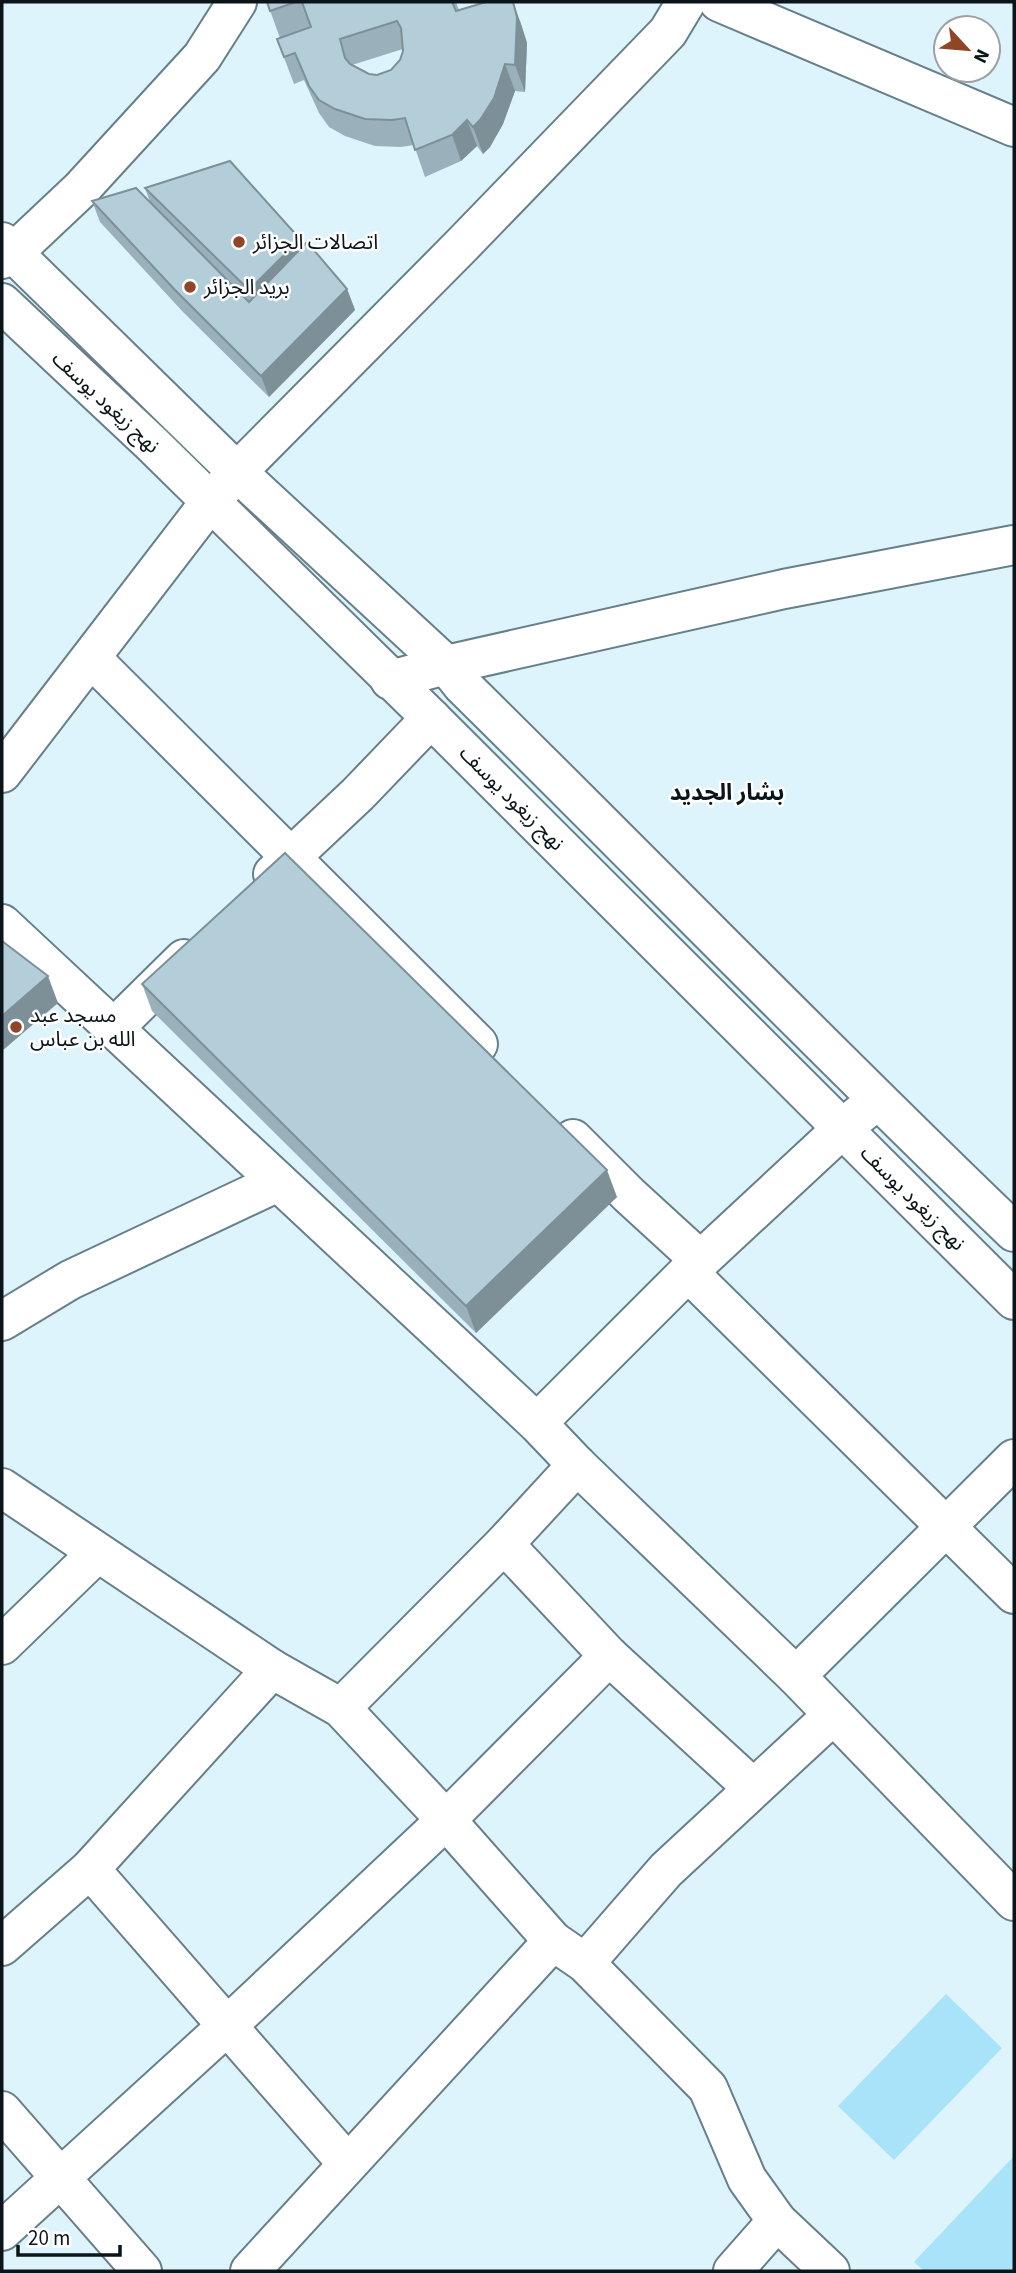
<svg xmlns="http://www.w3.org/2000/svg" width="1016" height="2273" font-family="'Source Sans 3','Noto Sans Arabic',sans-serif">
<rect width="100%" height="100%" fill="#def4fd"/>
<g fill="#a8e3fa">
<path d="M946,1994L1002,2048L894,2160L838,2106Z"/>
<path d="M1014,2156V2271H924L914,2262Z"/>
</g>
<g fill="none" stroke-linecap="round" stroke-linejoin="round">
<defs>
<g id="minor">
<path d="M719,2L1014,127"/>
<path d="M2,259L13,253L81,189L202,57L237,2"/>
<path d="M92,659L478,1044"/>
<path d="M273,874L358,794L431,718"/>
<path d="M115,1027L184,959"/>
<path d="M573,1139L629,1195L700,1260"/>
<path d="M688,1272L1014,1594"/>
<path d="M2,1321L70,1280L278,1182"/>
<path d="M537,1423L688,1272L843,1128L876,1101"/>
<path d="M2,1488L272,1669L341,1708L446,1820L553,1941L585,1963L708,2088L747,2179L777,2221L830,2271"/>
<path d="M504,1544L609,1656L753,1788"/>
<path d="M2,1645L97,1553"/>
<path d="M796,1676L1014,1459"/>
<path d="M341,1708L504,1544L577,1465"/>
<path d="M90,1869L347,2163"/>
<path d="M2,1946L90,1869L272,1669"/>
<path d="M585,1963L666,1870L833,1715"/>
<path d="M2,2111L142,2271"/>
<path d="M2,2231L227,2026L446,1820L609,1656"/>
<path d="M250,2271L553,1941"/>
<path d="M733,2271L777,2221"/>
</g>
<g id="tertiary">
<path d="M390,680L446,665L784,589L1014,545"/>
<path d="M2,773L210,502L237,472L462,245L668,32L686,2"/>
<path d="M2,924L537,1423L577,1465L796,1676L1014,1901"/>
</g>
<g id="primary">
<path d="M2,242L237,472L446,665L462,685C647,867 827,1053 1014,1232"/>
<path d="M2,303L152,444L431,718L1014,1300"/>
</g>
</defs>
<use href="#minor" stroke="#667f89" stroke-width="42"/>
<use href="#tertiary" stroke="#667f89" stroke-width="42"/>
<use href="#primary" stroke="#667f89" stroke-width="42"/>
<use href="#minor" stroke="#fff" stroke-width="38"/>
<use href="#tertiary" stroke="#fff" stroke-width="38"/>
<use href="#primary" stroke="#fff" stroke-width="38"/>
</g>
<g fill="#9ab1bb" fill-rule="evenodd">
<path d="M267,2H456L459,10L520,21L527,43L525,92L515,91L503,124L490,147L483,154L477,146L461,161L425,177L414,145L401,147L375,146L345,136L329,127L319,113L304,80L294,84L277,39L280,38ZM403,49L400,60L391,70L377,75L369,74L352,65Z"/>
<path d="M145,188L300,239L303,247L347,289L355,310L269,397L183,312L100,222L92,201L150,202Z"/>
<path d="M142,984L617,1197L476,1333L152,1011Z"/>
</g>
<g fill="#7d9098">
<path d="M513,2L520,21L527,43L525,92L515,65Z"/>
<path d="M505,64L515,91L503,124L490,147L483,154L473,127Z"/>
<path d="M467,120L477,146L461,161L452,135Z"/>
<path d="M300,239L308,260L257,312L249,290Z"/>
<path d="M347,289L355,310L269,397L261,376Z"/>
<path d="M48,976L58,1003L2,1051V1016Z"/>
<path d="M607,1170L617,1197L476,1333L466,1306Z"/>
</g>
<g fill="#b3ced9" stroke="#7d9098" stroke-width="2" fill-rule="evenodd">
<path d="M267,2H296L270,11Z"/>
<path d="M302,2H452L456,11L486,2H513L517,17L515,65L505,64L494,98L480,120L473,127L467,120L452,135L415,150L405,118L392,120L365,119L335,109L319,100L309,86L295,53L284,57L277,39L311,27ZM397,21L401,28L403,51L400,60L391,70L377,75L369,74L350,64L345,58L340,39Z"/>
<path d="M230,161L300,239L249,290L145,188Z"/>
<path d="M136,188L249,302L307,242L347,289L261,376L175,290L92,201Z"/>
<path d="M285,853L607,1170L466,1306L142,984Z"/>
<path d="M2,941L48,976L2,1016Z"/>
</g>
<g fill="#8e4625" stroke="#fff" stroke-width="2.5">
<circle cx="239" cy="242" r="7"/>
<circle cx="190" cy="287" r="7"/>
<circle cx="16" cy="1027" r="7"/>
</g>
<g text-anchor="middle" stroke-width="5" stroke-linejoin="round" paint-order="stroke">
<g font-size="21" fill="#0b1519" stroke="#fff" text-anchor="start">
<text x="253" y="249">اتصالات الجزائر</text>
<text x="204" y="294">بريد الجزائر</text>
<text x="30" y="1022">مسجد عبد<tspan x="30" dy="24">الله بن عباس</tspan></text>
</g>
<g font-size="21" fill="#0b1519" stroke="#fff">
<text transform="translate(106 402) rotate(43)" y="7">نهج زيغود يوسف</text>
<text transform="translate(512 798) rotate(45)" y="7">نهج زيغود يوسف</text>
<text transform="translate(913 1198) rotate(45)" y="7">نهج زيغود يوسف</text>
</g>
<g font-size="23" font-weight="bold" fill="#0b1519" stroke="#fff">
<text x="727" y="800">بشار الجديد</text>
</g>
</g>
<rect width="1016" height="2273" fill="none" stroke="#0b1519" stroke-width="7"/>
<g transform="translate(967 49) rotate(116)"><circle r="33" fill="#ffffff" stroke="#9da1a3" stroke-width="2"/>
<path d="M0-5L12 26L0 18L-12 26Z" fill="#8e4625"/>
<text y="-10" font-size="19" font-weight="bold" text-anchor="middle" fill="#0b1519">N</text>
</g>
<path d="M18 2245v10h102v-10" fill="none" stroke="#0b1519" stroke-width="3.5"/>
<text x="28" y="2245" font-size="21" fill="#0b1519" stroke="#ffffff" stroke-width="5" paint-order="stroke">20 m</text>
</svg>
